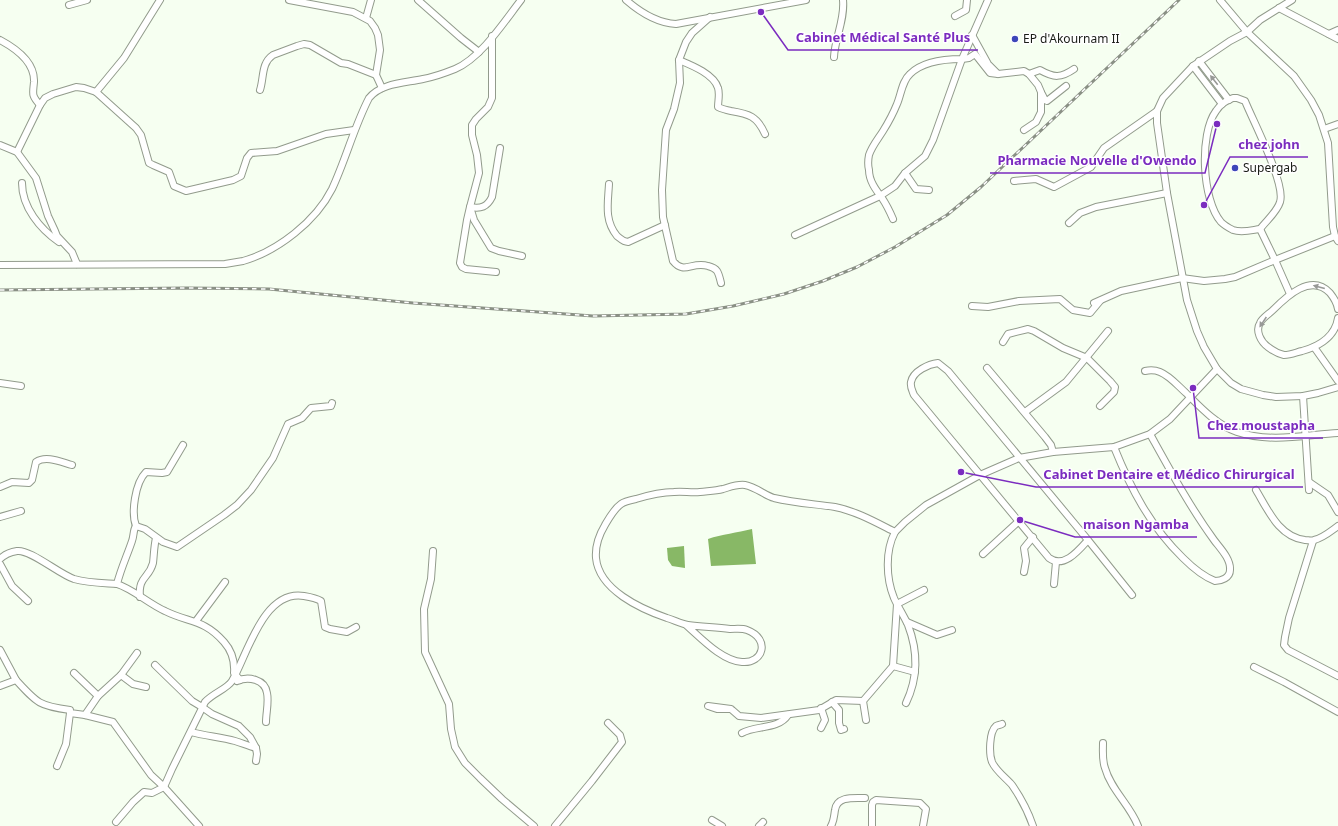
<svg xmlns="http://www.w3.org/2000/svg" width="1338" height="826" font-family="'Noto Sans',sans-serif">
<rect width="100%" height="100%" fill="#f6fff1"/>
<g fill="#88b866">
<path d="M752,529L756,564L711,566L708,539C722,534 737,533 752,529Z"/>
<path d="M684,546L685,568L672,566L668,560L667,548Z"/>
</g>
<g fill="none" stroke-linecap="round" stroke-linejoin="round">
<defs>
<g id="minor">
<path d="M160,0L124,58L96,92L136,128L141,135L149,163L153,165L169,172L174,186L186,191L233,180L241,176L247,158L251,153L277,151L326,134L354,130"/>
<path d="M289,0L353,12L370,21L375,28L378,35L380,50L376,75L382,88"/>
<path d="M418,0L461,38L479,52"/>
<path d="M626,0C641,13 657,23 676,24L806,0"/>
<path d="M1220,0L1247,32L1294,76L1311,100L1319,115L1328,143L1333,227L1335,236L1338,241"/>
<path d="M1292,0L1260,20L1247,32L1230,41L1193,66L1163,98L1157,111V123L1167,193L1187,300L1197,331L1204,347L1217,369L1231,383L1241,389L1263,395L1276,397L1303,396L1318,393L1338,387"/>
<path d="M69,5L87,0"/>
<path d="M1279,8L1338,39"/>
<path d="M955,16L966,10L967,0"/>
<path d="M710,17L692,33L686,42L679,60L680,83L674,109L666,130L662,190L663,217L673,261C684,275 692,261 708,266C712,267 715,268 717,271C719,274 720,279 721,283"/>
<path d="M366,18L371,0"/>
<path d="M1329,34L1338,30"/>
<path d="M972,35L988,64L998,74"/>
<path d="M492,36V98L488,107L476,119L472,125V135L477,155L479,173L470,207L474,220L491,248L499,251L522,256"/>
<path d="M0,40C15,48 35,62 34,82C33,94 31,95 40,105"/>
<path d="M834,57C835,37 845,20 843,0"/>
<path d="M679,60C691,65 714,74 718,88C720,94 718,101 718,107C722,109 726,110 731,111C749,114 757,116 765,134"/>
<path d="M1199,61L1229,100"/>
<path d="M1193,66L1222,104"/>
<path d="M1029,74L1040,70C1054,78 1061,78 1074,69"/>
<path d="M260,90C264,78 261,63 273,55L297,46L304,44L310,45L341,63L348,64L376,75"/>
<path d="M1042,94L1045,100L1047,101L1066,86"/>
<path d="M1233,98H1237L1245,101C1253,121 1286,184 1280,202C1277,212 1267,220 1260,229C1252,230 1242,233 1233,230C1229,228 1224,225 1221,222C1202,200 1199,134 1216,111C1220,105 1227,100 1233,98Z"/>
<path d="M1324,129L1338,124"/>
<path d="M0,145L17,152L36,178L48,216L55,231L57,236L72,252L77,264"/>
<path d="M17,152L40,105L45,98L53,94L76,87L84,88L96,92"/>
<path d="M905,173L916,189L929,190"/>
<path d="M1014,181L1036,179L1054,187L1091,167L1104,148L1157,111"/>
<path d="M22,183C22,207 40,229 59,242"/>
<path d="M609,184C608,203 604,220 617,236C621,239 623,242 628,242L665,225"/>
<path d="M893,219C890,212 886,204 882,198C876,190 869,181 869,170C868,166 868,160 869,155C872,146 878,139 883,131C888,123 893,114 897,104C901,95 902,81 910,74C923,61 945,59 962,59L988,0"/>
<path d="M1069,223L1080,213L1096,207L1167,193"/>
<path d="M795,235L880,196L895,186L905,173L925,156L933,140L962,59L969,58L975,54L990,73L998,74L1024,71L1029,74L1038,85L1041,92V112L1036,122L1024,130"/>
<path d="M0,265L225,264C231,263 237,262 243,261C278,251 316,221 332,189C346,159 354,127 369,98C381,83 405,83 423,79C434,77 445,73 455,69C481,58 504,22 521,0"/>
<path d="M496,272L466,269L462,267L460,263L467,220L470,207C481,209 487,207 492,197L500,148"/>
<path d="M1290,294L1275,260L1335,236"/>
<path d="M1094,303L1121,291L1158,283L1182,278L1204,281L1225,279L1235,277L1275,260L1260,229"/>
<path d="M972,306L988,307L1019,301L1060,299L1073,310L1090,313L1100,301"/>
<path d="M1338,309C1337,303 1334,298 1330,293C1311,273 1287,296 1273,310C1269,314 1262,318 1260,323C1255,331 1261,342 1268,347C1272,350 1279,354 1284,355C1291,355 1297,352 1302,351C1320,346 1335,337 1338,318"/>
<path d="M1003,342L1008,334L1028,329L1034,331L1063,348L1087,358L1110,381L1115,387L1114,392L1100,406"/>
<path d="M1314,347L1338,381"/>
<path d="M987,368L1045,437L1051,445L1053,452"/>
<path d="M1145,371C1150,370 1155,370 1160,372C1170,376 1178,386 1186,393C1201,408 1217,425 1237,432C1270,443 1305,435 1338,433"/>
<path d="M0,383L21,386"/>
<path d="M1303,396L1309,490"/>
<path d="M1025,412L1066,382L1108,331"/>
<path d="M1114,447C1131,489 1150,526 1183,558C1192,567 1202,576 1215,581C1221,581 1230,578 1230,570C1231,559 1220,548 1214,540C1190,507 1170,470 1150,434"/>
<path d="M1309,482L1328,495L1338,512"/>
<path d="M0,487L12,482L29,483L32,480L36,462C46,455 61,462 72,465"/>
<path d="M1256,490C1268,510 1279,537 1305,540C1308,540 1311,541 1314,540C1323,538 1331,531 1338,526"/>
<path d="M0,517L21,511"/>
<path d="M136,526C131,513 135,483 146,472L162,473L167,472L183,445"/>
<path d="M895,532C885,551 886,578 894,598C898,607 904,616 908,625C918,651 918,678 906,703"/>
<path d="M1088,540L948,371L938,363C929,364 913,371 911,382C910,387 912,390 914,395L1049,558C1064,569 1079,550 1088,540L1132,595"/>
<path d="M1313,541L1289,618L1285,637L1284,645L1288,650L1338,676"/>
<path d="M433,551L431,579L424,609L425,652L449,704L451,729L455,747L465,763L480,778L502,799L534,826"/>
<path d="M983,554L1019,521"/>
<path d="M0,559C4,555 11,552 17,551C30,549 59,574 74,579C88,583 102,583 117,584"/>
<path d="M0,564L12,586L28,601"/>
<path d="M1024,572L1026,561L1024,548L1033,537"/>
<path d="M1054,584L1056,562"/>
<path d="M140,597C138,576 149,579 153,563C154,555 154,546 156,538"/>
<path d="M196,621L225,582"/>
<path d="M907,622L937,635L952,630"/>
<path d="M686,625C701,638 722,661 742,662C763,664 771,639 747,630C742,628 736,629 730,629C716,627 702,627 688,625C681,624 674,620 667,618C641,609 599,590 596,558C595,546 599,535 605,525C609,518 614,509 621,504C625,501 631,500 636,499C649,495 661,492 674,492C683,491 691,493 700,492C708,491 715,491 723,489C730,487 737,484 745,485C756,487 764,495 774,498C795,503 815,504 835,507C856,511 877,523 895,532L905,522L926,505L980,475L1019,458L1053,452L1114,447L1150,434L1170,419L1217,369"/>
<path d="M0,650L16,680"/>
<path d="M155,665L192,701L202,707L212,714L239,726L250,737L256,748L257,754L256,761"/>
<path d="M893,666L915,672"/>
<path d="M1254,667L1284,682L1338,712"/>
<path d="M74,673L98,696"/>
<path d="M121,675L133,684L146,687"/>
<path d="M240,680L234,673C235,660 232,651 224,642C204,619 189,623 165,611C149,604 133,589 117,584C121,568 127,556 132,541C134,536 133,530 136,526L145,529L163,542L177,547L224,515L237,505L251,490L273,458L288,424L302,418L311,408L331,406L332,403"/>
<path d="M237,681C248,676 265,679 267,693C269,702 266,713 266,722"/>
<path d="M0,686L16,680C37,703 39,706 70,710V713L85,715L113,722L151,775L164,787L199,826"/>
<path d="M832,702L839,710V723L841,730L844,729"/>
<path d="M731,709L708,706L717,709H731L739,716L761,718L819,710L836,700L863,701"/>
<path d="M85,715L98,696L121,675L137,653"/>
<path d="M866,720L863,701L893,666L897,604L924,590"/>
<path d="M1002,724C1000,725 998,725 996,726C989,732 989,754 992,762C996,771 1006,778 1012,785C1021,798 1028,811 1033,826"/>
<path d="M821,728L825,720L821,708"/>
<path d="M191,732C205,736 221,737 235,741C242,743 248,746 256,748"/>
<path d="M742,733C756,725 778,730 788,715"/>
<path d="M1103,743C1103,751 1102,760 1105,768C1111,790 1130,805 1138,826"/>
<path d="M57,766L66,744L70,713"/>
<path d="M712,820L722,826"/>
<path d="M116,822L133,802L144,792L152,793L164,787L172,769L205,702C213,693 227,689 232,681C247,656 263,589 304,596C310,597 316,598 321,601L325,627L330,629L347,632L356,627"/>
<path d="M555,826L592,781L622,742L620,735L608,723"/>
<path d="M759,826L763,822"/>
<path d="M831,826C834,821 834,816 835,810C837,796 853,798 865,798"/>
<path d="M872,826V805L873,802L876,800L920,803L926,809L923,826"/>
</g>
</defs>
<use href="#minor" stroke="#929b8c" stroke-width="8"/>
<use href="#minor" stroke="#fff" stroke-width="6"/>
<defs>
<path id="rail" d="M0,290L187,288L269,289L413,303L593,316L686,314L733,306L784,294L823,281L857,267L895,247L947,215L981,187L1179,0"/>
</defs>
<use href="#rail" stroke="#8a9085" stroke-width="3"/>
<use href="#rail" stroke="#fff" stroke-width="1.5" stroke-dasharray="4.5" stroke-linecap="butt"/>
</g>
<defs><path id="oneway-solid" d="M-6-.8H1V-3.2L6.5 0L1 3.2V.8H-6Z"/></defs>
<g fill="#989997">
<use href="#oneway-solid" transform="translate(1214 80) rotate(-128)"/>
<use href="#oneway-solid" transform="translate(1319 287) rotate(-165)"/>
<use href="#oneway-solid" transform="translate(1263 322) rotate(124)"/>
</g>
<g fill="#3d45b9" stroke="#fff" stroke-width="1.5">
<circle cx="1015" cy="39" r="4"/>
<circle cx="1235" cy="168" r="4"/>
</g>
<g text-anchor="middle" stroke-width="3" stroke-linejoin="round" paint-order="stroke">
<g font-size="12" fill="#1a1d17" stroke="#fff" text-anchor="start">
<text x="1023" y="43">EP d'Akournam II</text>
<text x="1243" y="172">Supergab</text>
</g>
</g>
<path fill="none" stroke="#7b2cbf" stroke-width="1.5" d="M761 12L788 50H978M1204 205L1230 157H1308M1217 124L1205 173H990M1193 388L1199 438H1323M961 472L1036 487H1303M1020 520L1075 537H1197"/>
<g fill="#7b2cbf" stroke="#fff" stroke-width="1.5">
<circle cx="761" cy="12" r="4"/>
<circle cx="1204" cy="205" r="4"/>
<circle cx="1217" cy="124" r="4"/>
<circle cx="1193" cy="388" r="4"/>
<circle cx="961" cy="472" r="4"/>
<circle cx="1020" cy="520" r="4"/>
</g>
<g font-size="13" text-anchor="middle" font-weight="bold" fill="#7b2cbf" stroke="#fff" stroke-width="3" stroke-linejoin="round" paint-order="stroke">
<text x="883" y="42">Cabinet Médical Santé Plus</text>
<text x="1269" y="149">chez john</text>
<text x="1097" y="165">Pharmacie Nouvelle d'Owendo</text>
<text x="1261" y="430">Chez moustapha</text>
<text x="1169" y="479">Cabinet Dentaire et Médico Chirurgical</text>
<text x="1136" y="529">maison Ngamba</text>
</g>
</svg>
